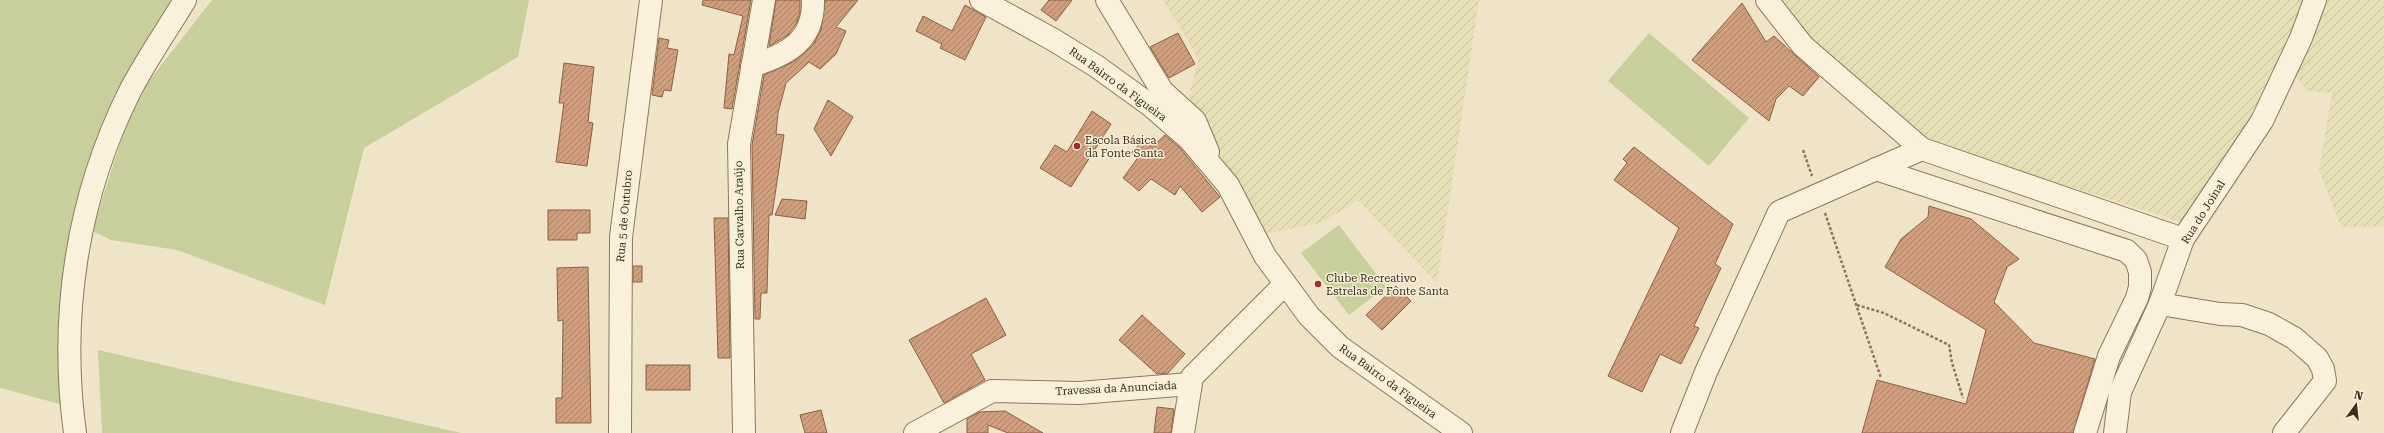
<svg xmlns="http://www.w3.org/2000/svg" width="2384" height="433" font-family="'Roboto Serif',serif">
<defs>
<pattern id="farmland-furrows" width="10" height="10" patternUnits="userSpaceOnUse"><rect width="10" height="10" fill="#e6deb5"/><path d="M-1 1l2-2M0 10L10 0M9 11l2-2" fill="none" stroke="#c6bf9b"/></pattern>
<pattern id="building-hatch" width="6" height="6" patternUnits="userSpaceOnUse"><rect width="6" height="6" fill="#cf9f7d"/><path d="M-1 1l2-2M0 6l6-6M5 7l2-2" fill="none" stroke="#a98266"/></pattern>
</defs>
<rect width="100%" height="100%" fill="#f0e4c8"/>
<g fill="url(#farmland-furrows)">
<path d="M1163,0H1479L1437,283L1358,200L1321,223L1264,234L1242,190L1187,102L1198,61L1192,47Z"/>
<path d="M1780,0H2384V226L2341,227L2319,170L2332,93L2307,91L2292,71L2274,73L2226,160L2185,223L1948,148L1928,138L1890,110L1821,52Z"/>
</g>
<g fill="#c9cf9b">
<path d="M0,0H185L88,198L71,407L0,388Z"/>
<path d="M212,0H529L518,57L364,148L325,305L177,250L111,240L92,231L134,100Z"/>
<path d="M1649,33L1749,118L1709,166L1608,81Z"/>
<path d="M1339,225L1386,287L1349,315L1301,253Z"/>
<path d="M98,350L461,433H102Z"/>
</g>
<g fill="url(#building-hatch)" stroke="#8d5f41">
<path d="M703,0H751L732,109L724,108L729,54L734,55L743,16L702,5Z"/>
<path d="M776,0H800V12L797,22L788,35L769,46Z"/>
<path d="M825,0H858L836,27L846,31L836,54L820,69L809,62L786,83L778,113L776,134L784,135L772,215H769L767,293H761L760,319H755L752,145L764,75L793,62L813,45L821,30Z"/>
<path d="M1049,0H1072L1056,21L1041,10Z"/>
<path d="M1742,3L1766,42L1774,36L1819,77L1803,96L1789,86L1776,99L1769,121L1692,60Z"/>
<path d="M965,5L986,17L965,60L940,48L942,44L916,31L923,16L952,31Z"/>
<path d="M1178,33L1195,64L1169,78L1150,47Z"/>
<path d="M659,38L669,40L667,48L678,50L671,91L664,90L662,97L652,95Z"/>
<path d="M564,63L594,67L588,122L593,123L587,166L556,162L564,103H559Z"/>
<path d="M828,100L853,117L831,156L814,129Z"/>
<path d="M1092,111L1111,124L1071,187L1040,168L1055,145L1067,152Z"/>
<path d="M1165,135L1180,148L1220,197L1202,212L1180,186L1175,195L1151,179L1139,191L1123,178L1137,159L1131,153L1145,139L1152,147Z"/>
<path d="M1634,147L1733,224L1715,264L1721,268L1694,326L1699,328L1681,364L1660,354L1642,392L1608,376L1679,228L1614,180L1627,163L1623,159Z"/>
<path d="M782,199L807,201L805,219L775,215Z"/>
<path d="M1929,206L1971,219L2019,259L2007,267L1994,302L2034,343L2095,359L2073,433H1862L1877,380L1966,404L1986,330L1885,267L1901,239L1928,217Z"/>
<path d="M548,210H590V233H577V240H548Z"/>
<path d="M714,218H728L730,358H718Z"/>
<rect x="633" y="266" width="9" height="16"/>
<path d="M588,267L591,423H556V398H562L563,320L558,321L557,268Z"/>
<path d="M1396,286L1411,301L1382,330L1366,315Z"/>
<path d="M986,298L1006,335L971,354L985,380L944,403L909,340Z"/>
<path d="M1142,315L1185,354L1168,373L1157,374L1119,340Z"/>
<rect x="646" y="365" width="44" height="25"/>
<path d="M1157,407L1174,409L1171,433H1154Z"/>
<path d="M821,410L827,433H805L800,415Z"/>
<path d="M1005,411L1043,433H1008L988,425V433H967V419L980,412Z"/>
</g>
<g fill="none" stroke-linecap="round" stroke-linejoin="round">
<defs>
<g id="minor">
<path d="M981,0L1052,39L1096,66L1150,105L1189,139L1228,185L1265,256L1309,316L1340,347L1461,433"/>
<path d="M1107,0L1162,91L1195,121L1208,152"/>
<path d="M1767,0L1803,46L1922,149L2183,239"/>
<path d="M752,66C787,54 814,42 813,0"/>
<path d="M1876,169L2127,251L2136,260L2140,272V287L2137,298L2109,356L2085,433"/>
<path d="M2160,304L2220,314L2242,315L2269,324L2294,338L2317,358L2323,369L2325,381L2284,433"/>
<path d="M75,433C59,316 77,197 130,91C146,60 167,30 185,0"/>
<path d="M620,433L621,237L651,0"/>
<path d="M744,433L739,144L764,0"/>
<path d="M915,433L992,391L1079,393L1190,384"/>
<path d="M1183,433L1192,377L1285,284"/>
<path d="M1682,433L1706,372L1779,212L1922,149"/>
<path d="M2115,433L2120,392L2160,304L2183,239L2262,121L2301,38L2315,0"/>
</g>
</defs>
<use href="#minor" stroke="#8d765c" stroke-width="24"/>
<g stroke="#8d765c" stroke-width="2.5" stroke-dasharray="3 2" stroke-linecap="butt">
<path d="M1803,150L1812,176"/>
<path d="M1825,213L1881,378"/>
<path d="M1857,305L1884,313L1949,345L1952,363L1963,398"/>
</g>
<use href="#minor" stroke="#faf1dc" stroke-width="22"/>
</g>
<g fill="#9e2a2b" stroke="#f7eed8" stroke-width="1.5">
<circle cx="1077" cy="146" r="4"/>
<circle cx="1318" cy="284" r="4"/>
</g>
<g text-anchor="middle" stroke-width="3" stroke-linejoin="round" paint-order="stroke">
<g font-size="11" fill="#3d2e20" stroke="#f7eed8">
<text transform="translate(1118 84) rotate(36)" y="4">Rua Bairro da Figueira</text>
<text transform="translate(2203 212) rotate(-58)" y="4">Rua do Joinal</text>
<text transform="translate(739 215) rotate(-91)" y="4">Rua Carvalho Araújo</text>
<text transform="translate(624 216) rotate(-85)" y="4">Rua 5 de Outubro</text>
<text transform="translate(1388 381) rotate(36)" y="4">Rua Bairro da Figueira</text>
<text transform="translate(1116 388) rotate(-3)" y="4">Travessa da Anunciada</text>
</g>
<g font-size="11" fill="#3d2e20" stroke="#f7eed8" text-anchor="start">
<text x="1085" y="144">Escola Básica<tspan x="1085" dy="13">da Fonte Santa</tspan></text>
<text x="1326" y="282">Clube Recreativo<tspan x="1326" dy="13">Estrelas de Fonte Santa</tspan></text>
</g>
</g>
<g transform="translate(2356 405) rotate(15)" stroke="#f7eed8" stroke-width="3" paint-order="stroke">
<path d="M0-3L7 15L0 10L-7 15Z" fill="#3d2e20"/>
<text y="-6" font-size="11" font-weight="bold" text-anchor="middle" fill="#3d2e20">N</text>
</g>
</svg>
